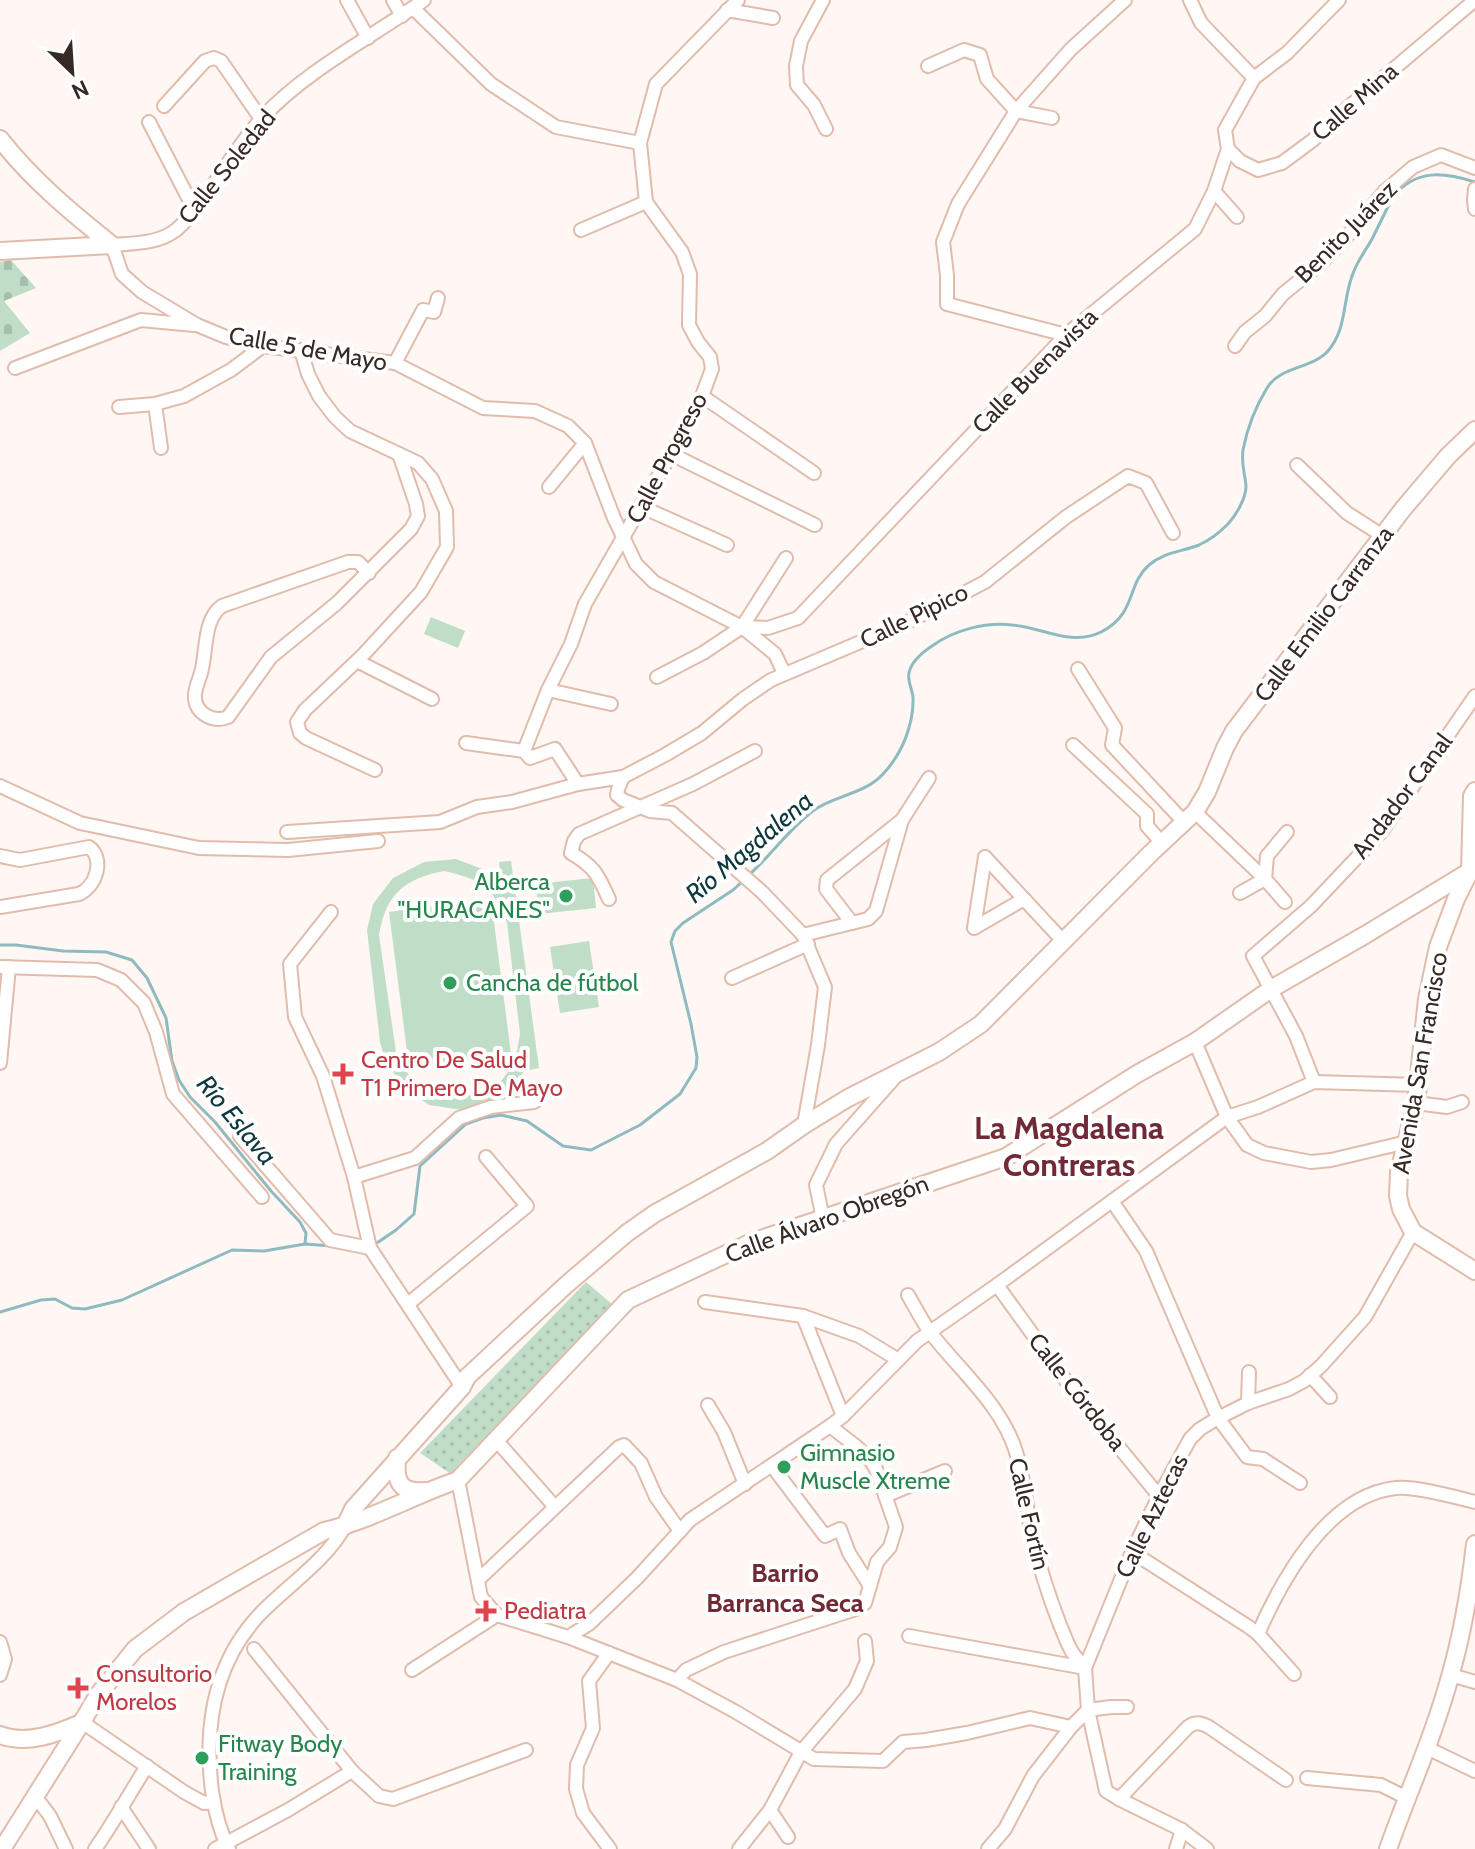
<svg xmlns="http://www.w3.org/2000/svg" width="1475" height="1849" font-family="Cabin,sans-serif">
<defs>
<pattern id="cemetery-stones" width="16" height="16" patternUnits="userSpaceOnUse" patternTransform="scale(2)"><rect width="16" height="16" fill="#c0ddc8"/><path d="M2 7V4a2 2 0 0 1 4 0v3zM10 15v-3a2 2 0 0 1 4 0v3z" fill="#a6beac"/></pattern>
<pattern id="park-dots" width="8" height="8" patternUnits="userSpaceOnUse" patternTransform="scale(2)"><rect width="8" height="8" fill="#c0ddc8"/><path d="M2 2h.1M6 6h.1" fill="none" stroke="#a6beac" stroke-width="1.8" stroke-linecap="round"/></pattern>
</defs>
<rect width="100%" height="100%" fill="#fff7f3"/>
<path fill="url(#cemetery-stones)" d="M11,260L36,288L4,301L30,333L0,351V262Z"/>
<path fill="url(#park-dots)" d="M586,1282L612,1304L451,1474L420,1453Z"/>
<g fill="#c0ddc8" fill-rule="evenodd">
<path d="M431,617L465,631L458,648L424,634Z"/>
<path d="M456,859L485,870L501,885L499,862L511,861L539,1068L524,1071L513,1087L490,1102L462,1110L429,1105L405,1088L386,1063L380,1042L367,930L373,904L393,878L424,862ZM444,871C480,879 494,887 507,923L520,1034L515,1062L502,1080L484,1091L463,1097L441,1096L423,1087L408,1074L396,1052L379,935C386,894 404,879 444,871Z"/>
<path d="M593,878L596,908L539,914L536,884Z"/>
<path d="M491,899L511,1054L409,1067L389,912Z"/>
<path d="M589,941L599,1007L560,1013L550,947Z"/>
</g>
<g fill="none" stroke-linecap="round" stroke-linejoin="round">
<g stroke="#8fbac0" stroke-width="3">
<path d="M750,874C772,854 790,828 814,810C836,795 865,794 883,774C902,754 914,724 913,697C912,689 907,680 909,673C911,662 923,652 932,646C954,630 985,622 1012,625C1042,627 1071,647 1101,632C1137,614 1126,585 1149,565C1164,552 1181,552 1199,545C1210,540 1219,533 1228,524C1236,515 1246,499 1246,486C1245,474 1241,463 1243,450C1247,429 1256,406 1267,388C1280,366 1312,369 1328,351C1348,328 1342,297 1354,271C1358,260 1366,250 1372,239C1379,225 1386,211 1393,196C1417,169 1443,172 1475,182"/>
<path d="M0,945H16L63,951L106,952L132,960L147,978L166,1018L172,1061L179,1080L190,1097L215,1122L271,1191L300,1222L306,1233L305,1244"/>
<path d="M374,1245L396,1230L414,1214L420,1166L466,1124L483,1118L501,1115L527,1121L563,1146L591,1150L640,1125L680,1094L696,1068L697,1057L691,1024L671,942L675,931L683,923L733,890L744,880"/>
<path d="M0,1312L41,1300L55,1299L72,1308L85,1309L122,1300L232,1250L264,1251L305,1244L332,1246"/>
</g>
<defs>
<g id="minor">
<path d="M347,0L368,38"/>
<path d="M393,0L402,16"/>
<path d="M424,0C372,37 305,71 262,118C242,140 222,173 204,198C196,209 187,221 176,230C158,244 134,243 112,245L122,274L142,292L197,325L226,337L263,346L395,363L483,408L535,411L568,426L585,443L614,518L636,564L654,582L742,627L775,654L784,673"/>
<path d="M823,0L801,41L796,66L797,85L814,105L826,129"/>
<path d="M1190,0L1201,23L1254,78"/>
<path d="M413,8L491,84L556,127L640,143"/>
<path d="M727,10L773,18"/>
<path d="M928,66L964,50L980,55L987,79L1016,111L1052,118"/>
<path d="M164,106L205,61L214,58L221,61L261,119"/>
<path d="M149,122L195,211"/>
<path d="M1228,149L1240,161L1258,170L1282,163L1313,140L1351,105L1475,0"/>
<path d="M1475,189L1474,200L1475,209"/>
<path d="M1214,191L1237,217"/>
<path d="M581,230L646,202"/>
<path d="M1066,335L947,304V275L943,242L958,204L1016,111L1071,49L1125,0"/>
<path d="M1235,346L1245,332L1265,316L1283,294L1320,264L1349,234L1385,191L1413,167L1441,155L1475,168"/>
<path d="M301,350L308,374L319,396L335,417L350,431L418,463L432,479L446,511L447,547L421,592L363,655L305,710L297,722L300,733L306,738L375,770"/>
<path d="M395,363L423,310L434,312L438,298"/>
<path d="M15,368L141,320L194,325"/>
<path d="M702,396L814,473"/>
<path d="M119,407L155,404"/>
<path d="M161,448L155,404L184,396L231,370L263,346"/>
<path d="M671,454L815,525"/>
<path d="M1297,465L1347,513L1383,536"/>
<path d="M549,487L585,443"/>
<path d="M642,507L727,545"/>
<path d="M369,573L358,562H348L222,606C203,619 207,652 201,673C199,680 194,690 195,698C196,714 214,723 228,717L271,657L337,603L411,529L418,516L416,504L399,454"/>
<path d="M742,627L768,628L798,618L1066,335L1195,229L1214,191L1228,149L1225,130L1254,78L1287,53L1339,0"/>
<path d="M357,661L432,699"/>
<path d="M1078,669L1115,728L1112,745L1184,822"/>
<path d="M657,677L703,653L742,627L786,558"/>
<path d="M548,690L611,704"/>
<path d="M466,743L524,751L530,758L555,749L578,784"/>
<path d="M1073,745L1147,814V826L1162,843"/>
<path d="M524,751L548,690L571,644L585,604L671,454L702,396L712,369L710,357L698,342L689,325L690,274L682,252L646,202L640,143L656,84L738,0"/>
<path d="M623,777L618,789L617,795L623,800L650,811L672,813L762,892L803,935L825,987L818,1045L804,1125"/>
<path d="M0,786L80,823L199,848L288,850L378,841"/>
<path d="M1195,812L1265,879L1285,902"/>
<path d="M287,832L440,822L477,807L512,802L578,784L623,777L665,755L702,733L743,699L771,680L912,620L985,582L1066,517L1128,476L1146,483L1173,533"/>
<path d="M0,856L20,860L89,847C105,859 96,887 79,894L0,907"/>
<path d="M985,857L974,928L1024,899"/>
<path d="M985,857L1063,941"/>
<path d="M1240,893L1265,879L1267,856L1287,832"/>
<path d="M609,899C598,875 595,867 571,853L574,841L579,834L693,784L755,751"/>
<path d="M331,912L290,964L295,1017L323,1076L354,1177L370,1248L462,1387"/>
<path d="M852,923L826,889L827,880L902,820"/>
<path d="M803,935L868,919L876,911L902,820L929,778"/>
<path d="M0,967L97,970L121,980L144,1003L156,1032L173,1094L262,1197"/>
<path d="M732,978L808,944"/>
<path d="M1195,1042L1227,1117L1247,1145L1264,1153L1311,1162L1331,1160L1407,1142"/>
<path d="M0,1063L9,967"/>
<path d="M1314,1082L1296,1036L1253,956L1311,906L1382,831L1475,696"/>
<path d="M1416,1103L1447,1107L1462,1102"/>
<path d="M240,1136L330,1240L370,1248"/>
<path d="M354,1177L415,1158L459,1118L491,1107L534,1102"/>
<path d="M1112,1201L1146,1251L1218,1418L1247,1457L1263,1459L1300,1483"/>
<path d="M823,1219L816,1185L836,1144L897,1075"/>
<path d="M997,1285L1077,1396L1159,1496"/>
<path d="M908,1295C915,1307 922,1321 930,1332C959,1370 1002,1405 1016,1452C1024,1477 1026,1505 1031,1530C1038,1563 1048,1594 1060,1625C1066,1638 1071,1659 1086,1665"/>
<path d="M705,1302L803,1316L859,1336L897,1359"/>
<path d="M408,1304L527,1206L486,1157"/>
<path d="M803,1316L843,1416"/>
<path d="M1310,1375L1330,1397"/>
<path d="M1248,1403L1249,1372"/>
<path d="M708,1405L724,1432L745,1484"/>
<path d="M496,1440L555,1507"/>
<path d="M772,1466L825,1536L840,1529L849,1553L870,1586"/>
<path d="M458,1480L481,1597L497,1615L568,1637L677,1680L736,1712L814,1759L883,1761L903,1742L926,1740L967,1733L1030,1718L1071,1727"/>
<path d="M885,1496L945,1471"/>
<path d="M1132,1552L1249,1627L1258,1634L1294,1674"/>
<path d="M478,1580L619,1447L624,1445L641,1463L656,1497L680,1531"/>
<path d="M1258,1634C1282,1579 1328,1495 1396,1488C1416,1486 1454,1497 1475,1502"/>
<path d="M909,1636L1085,1668"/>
<path d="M568,1637L589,1624L637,1578L690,1520L830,1426L843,1416L917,1341L997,1285L1227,1117L1258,1107L1314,1082L1419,1085"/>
<path d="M0,1642L5,1659L0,1675"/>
<path d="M254,1649L352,1771L379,1796L393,1799L526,1750"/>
<path d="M609,1653L589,1681L593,1728L577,1765L576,1789L583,1813L610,1849"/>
<path d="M412,1670L497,1615"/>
<path d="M1451,1675L1475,1682"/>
<path d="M677,1680L686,1670L724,1652L856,1609L865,1603L877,1562L890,1547L896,1527L876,1469L871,1461L857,1447L830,1426"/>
<path d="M1088,1710L1111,1707H1127"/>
<path d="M82,1722L184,1792L204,1803L214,1802"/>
<path d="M1427,1748L1475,1771"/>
<path d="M1307,1778L1381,1785L1407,1798"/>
<path d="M35,1796L50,1816L66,1849"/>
<path d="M1119,1799L1188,1727C1196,1721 1201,1723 1209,1727L1286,1780"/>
<path d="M121,1807L149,1849"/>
<path d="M770,1810L788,1837"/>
<path d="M95,1849C114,1822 129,1794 147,1766"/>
<path d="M215,1849L288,1810L352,1771"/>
<path d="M229,1849C219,1830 215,1812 212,1791C204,1727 214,1663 260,1614C288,1585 325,1562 345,1526"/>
<path d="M739,1849L770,1810L801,1752L855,1689L867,1661L865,1641"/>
<path d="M988,1849L1005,1829L1033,1776L1071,1727L1088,1710"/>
<path d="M1176,1849L1182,1830"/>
<path d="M1207,1849L1182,1830L1119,1799L1106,1791L1088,1710L1085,1668L1132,1552L1159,1496L1190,1439L1200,1429L1218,1418L1248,1403L1289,1389L1304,1381L1321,1366L1365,1317L1413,1232"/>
</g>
<g id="tertiary">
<path d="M0,139C32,180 72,213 112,245"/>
<path d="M0,251L112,245"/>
<path d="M1475,791L1472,796L1470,871L1456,899L1438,947L1427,999L1416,1103L1399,1172L1398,1196L1401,1209L1413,1232L1475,1271"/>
<path d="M397,1458C395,1481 399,1493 425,1491"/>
<path d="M345,1526L353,1509L462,1387L467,1377L566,1285L627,1233L654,1214L767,1151L804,1125L848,1098L939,1052L981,1024L1151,853L1195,812L1207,792L1225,748L1234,731L1403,509L1448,456L1475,430"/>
<path d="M0,1735C27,1745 56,1734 81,1723"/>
<path d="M2,1849L82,1722L98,1695L135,1649L184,1612L324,1531C369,1521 414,1495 458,1480L628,1300L752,1242L1006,1157L1137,1074L1195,1042L1271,989L1365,935L1470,871L1475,865"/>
<path d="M1388,1849C1409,1790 1435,1733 1451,1673C1463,1631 1470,1588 1475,1544"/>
</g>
</defs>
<use href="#minor" stroke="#e1bcad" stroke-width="16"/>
<use href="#tertiary" stroke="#e1bcad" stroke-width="20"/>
<use href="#minor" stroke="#fff" stroke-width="12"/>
<use href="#tertiary" stroke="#fff" stroke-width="16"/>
</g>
<g fill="#2e9e5b" stroke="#fff" stroke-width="3">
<circle cx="566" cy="896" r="8"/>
<circle cx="450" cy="983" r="8"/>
<circle cx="784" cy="1467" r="8"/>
<circle cx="202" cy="1758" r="8"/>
</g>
<g fill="#e0444e" stroke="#fff" stroke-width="3">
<path d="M339 1062h8v8h8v8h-8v8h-8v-8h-8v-8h8z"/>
<path d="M482 1599h8v8h8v8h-8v8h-8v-8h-8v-8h8z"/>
<path d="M74 1676h8v8h8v8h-8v8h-8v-8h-8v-8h8z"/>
</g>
<g text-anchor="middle" stroke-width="8" stroke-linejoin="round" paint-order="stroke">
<g font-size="24" fill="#372923" stroke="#fff">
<text transform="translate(1355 102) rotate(-41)" y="8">Calle Mina</text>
<text transform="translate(227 167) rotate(-51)" y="8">Calle Soledad</text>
<text transform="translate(1346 232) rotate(-45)" y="8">Benito Juárez</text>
<text transform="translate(308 349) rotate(10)" y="8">Calle 5 de Mayo</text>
<text transform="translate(1035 371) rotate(-45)" y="8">Calle Buenavista</text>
<text transform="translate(667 458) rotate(-62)" y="8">Calle Progreso</text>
<text transform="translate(1324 614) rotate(-53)" y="8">Calle Emilio Carranza</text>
<text transform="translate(914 616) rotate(-26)" y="8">Calle Pipico</text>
<text transform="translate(1402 796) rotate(-53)" y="8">Andador Canal</text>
<text transform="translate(1420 1063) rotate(-80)" y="8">Avenida San Francisco</text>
<text transform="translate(827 1219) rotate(-20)" y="8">Calle Álvaro Obregón</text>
<text transform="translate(1077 1392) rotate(52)" y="8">Calle Córdoba</text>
<text transform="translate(1029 1514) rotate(77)" y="8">Calle Fortín</text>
<text transform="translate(1152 1516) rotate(-64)" y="8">Calle Aztecas</text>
</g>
<g font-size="24" fill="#27864d" stroke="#fff" text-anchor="start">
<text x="550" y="890" text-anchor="end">Alberca<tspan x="550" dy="28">"HURACANES"</tspan></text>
<text x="466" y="991">Cancha de fútbol</text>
<text x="800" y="1461">Gimnasio<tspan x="800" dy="28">Muscle Xtreme</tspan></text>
<text x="218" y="1752">Fitway Body<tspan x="218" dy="28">Training</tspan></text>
</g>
<g font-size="24" fill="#be3a42" stroke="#fff" text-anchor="start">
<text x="361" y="1068">Centro De Salud<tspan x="361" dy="28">T1 Primero De Mayo</tspan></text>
<text x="504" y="1619">Pediatra</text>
<text x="96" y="1682">Consultorio<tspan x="96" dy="28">Morelos</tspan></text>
</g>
<g font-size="26" font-style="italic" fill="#0d383d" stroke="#fff">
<text transform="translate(749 847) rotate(-40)" y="9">Río Magdalena</text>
<text transform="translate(237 1120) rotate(50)" y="9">Río Eslava</text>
</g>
<g font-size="26" font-weight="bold" fill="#712a35" stroke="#fff">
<text x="785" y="1582">Barrio<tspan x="785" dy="30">Barranca Seca</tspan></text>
</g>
<g font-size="32" font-weight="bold" fill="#712a35" stroke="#fff">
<text x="1069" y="1139">La Magdalena<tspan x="1069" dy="37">Contreras</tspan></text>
</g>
</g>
<g transform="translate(72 72) rotate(155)" stroke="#ffffff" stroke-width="6" paint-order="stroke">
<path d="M0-6L14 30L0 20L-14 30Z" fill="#372923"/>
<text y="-12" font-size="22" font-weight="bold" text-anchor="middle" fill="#372923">N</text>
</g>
</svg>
